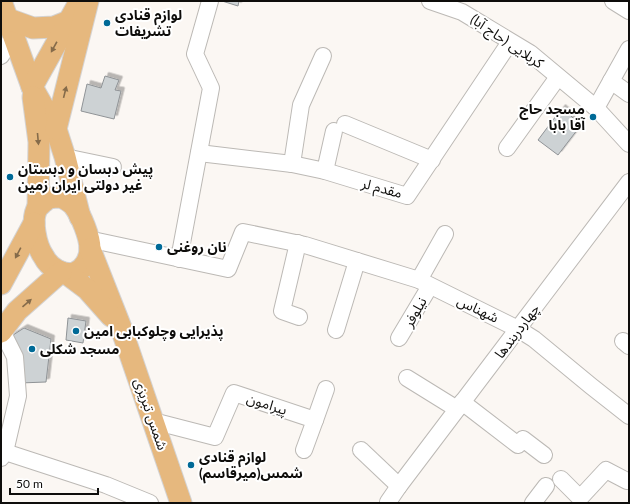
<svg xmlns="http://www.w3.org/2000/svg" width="630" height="504" font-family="Lato,'Noto Sans Arabic',sans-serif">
<defs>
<filter id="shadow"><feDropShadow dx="3.5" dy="-3.5" stdDeviation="0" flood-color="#0004"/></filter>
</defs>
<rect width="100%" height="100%" fill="#fbf7f3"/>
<g fill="#cdd2d4" stroke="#8f9396" filter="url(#shadow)">
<path d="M222,1H239L238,6Z"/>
<path d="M105,76L119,80L115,90L121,91L114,119L81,111L87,84L101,88Z"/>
<path d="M562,108L581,125L558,155L538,140Z"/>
<path d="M68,318L86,321L83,343L66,340Z"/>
<path d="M24,328L51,339L46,382L20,383L10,337Z"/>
</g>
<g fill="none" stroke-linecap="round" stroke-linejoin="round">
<defs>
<g id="minor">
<path d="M430,1L462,12L530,53L596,108"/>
<path d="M613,1L629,11"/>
<path d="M629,49L596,108L629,144"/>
<path d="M1,56L13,36"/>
<path d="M611,81L629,94"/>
<path d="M345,124L432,160"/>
<path d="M507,148L558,77"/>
<path d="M199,153L292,164L325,171L407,196L510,42"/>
<path d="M65,157L113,167"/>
<path d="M292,164L301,105L323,56"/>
<path d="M325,171L334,131"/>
<path d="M88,239L228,269L243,232L305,245L419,280L518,329L534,339L591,386L629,416"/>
<path d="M298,243L282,311L299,317"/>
<path d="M179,259L211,88L195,54L210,1"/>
<path d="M419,280L445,234"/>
<path d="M336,330L357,261"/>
<path d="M399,338L430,286"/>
<path d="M623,341L629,346"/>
<path d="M407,378L457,409"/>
<path d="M462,402L518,445L523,439L544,455"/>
<path d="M315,420L326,389"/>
<path d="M153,421L215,437L234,393L315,420L304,450"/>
<path d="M361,450L399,486"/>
<path d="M5,452L106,485L150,503"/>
<path d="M1,458L5,452L18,396L15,357L2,331"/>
<path d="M561,479L580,498L606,470L627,481"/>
<path d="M389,503L388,502L399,486L629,182"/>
<path d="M533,503L546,486"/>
</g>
<g id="major">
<path d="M1,1L32,87L56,129L65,157L80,217"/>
<path d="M8,19L33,28L54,27L69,21"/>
<path d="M32,87L80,1"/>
<path d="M33,97L39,142L38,207"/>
<path d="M56,129L88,1"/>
<path d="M62,197C66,200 71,202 74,206C81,215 90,237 90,249C90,258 84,270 74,273C63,276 49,267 44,257C36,246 30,219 38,207C39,206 41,205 42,203C44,202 47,199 49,198C53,197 58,197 62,197Z"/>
<path d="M90,249L120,325L181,503"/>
<path d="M67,274L87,289L111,316"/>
<path d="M1,284L34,223"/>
<path d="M1,332L17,311L61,272"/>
</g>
</defs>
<use href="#minor" stroke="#bcb9b5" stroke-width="18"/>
<use href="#major" stroke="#d4d3d3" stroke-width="23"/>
<use href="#minor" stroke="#fff" stroke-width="16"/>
<use href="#major" stroke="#e6b87e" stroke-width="21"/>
</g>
<defs><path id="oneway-solid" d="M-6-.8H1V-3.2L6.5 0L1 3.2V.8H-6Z"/></defs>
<g fill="#856b4a">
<use href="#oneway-solid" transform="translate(54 47) rotate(119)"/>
<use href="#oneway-solid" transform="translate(65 92) rotate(-76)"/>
<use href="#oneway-solid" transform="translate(38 139) rotate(85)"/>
<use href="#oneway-solid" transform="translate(18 253) rotate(118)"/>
<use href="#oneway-solid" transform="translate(27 303) rotate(-41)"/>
</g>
<g fill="#006a97" stroke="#fff" stroke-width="1.5">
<circle cx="107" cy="23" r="4"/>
<circle cx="593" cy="117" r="4"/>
<circle cx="10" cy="177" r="4"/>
<circle cx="159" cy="247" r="4"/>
<circle cx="76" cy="331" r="4"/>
<circle cx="32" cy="349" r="4"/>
<circle cx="191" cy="465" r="4"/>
</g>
<g text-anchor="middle" stroke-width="4" stroke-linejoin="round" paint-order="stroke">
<g font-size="14" font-weight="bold" fill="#0e0d0b" stroke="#fff" text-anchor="start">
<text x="115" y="20">لوازم قنادی<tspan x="115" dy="16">تشریفات</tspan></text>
<text x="585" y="114" text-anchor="end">مسجد حاج<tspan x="585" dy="16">آقا بابا</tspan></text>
<text x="18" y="174">پیش دبسان و دبستان<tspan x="18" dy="16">غیر دولتی ایران زمین</tspan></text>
<text x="167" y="252">نان روغنی</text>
<text x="84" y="336">پذیرایی وچلوکبابی امین</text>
<text x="40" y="354">مسجد شکلی</text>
<text x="199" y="462">لوازم قنادی<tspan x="199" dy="16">شمس(میرقاسم)</tspan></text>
</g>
<g font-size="14" fill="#0e0d0b" stroke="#fff">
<text transform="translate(507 41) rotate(34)" y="5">کربلایی (حاج آبا)</text>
<text transform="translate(382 188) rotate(15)" y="5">مقدم لر</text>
<text transform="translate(478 309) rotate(26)" y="5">شهناس</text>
<text transform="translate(415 312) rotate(-60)" y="5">نیلوفر</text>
<text transform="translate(517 331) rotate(-53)" y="5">چهاردربندها</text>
<text transform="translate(267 404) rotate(18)" y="5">پیرامون</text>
<text transform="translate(151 414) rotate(71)" y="5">شمس تبریزی</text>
</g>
</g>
<rect width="630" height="504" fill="none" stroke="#0e0d0b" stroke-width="4"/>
<path d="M10 488v6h88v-6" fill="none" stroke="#0e0d0b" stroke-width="2"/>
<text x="16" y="488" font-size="12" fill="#0e0d0b" stroke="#ffffff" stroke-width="3" paint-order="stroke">50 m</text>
</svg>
